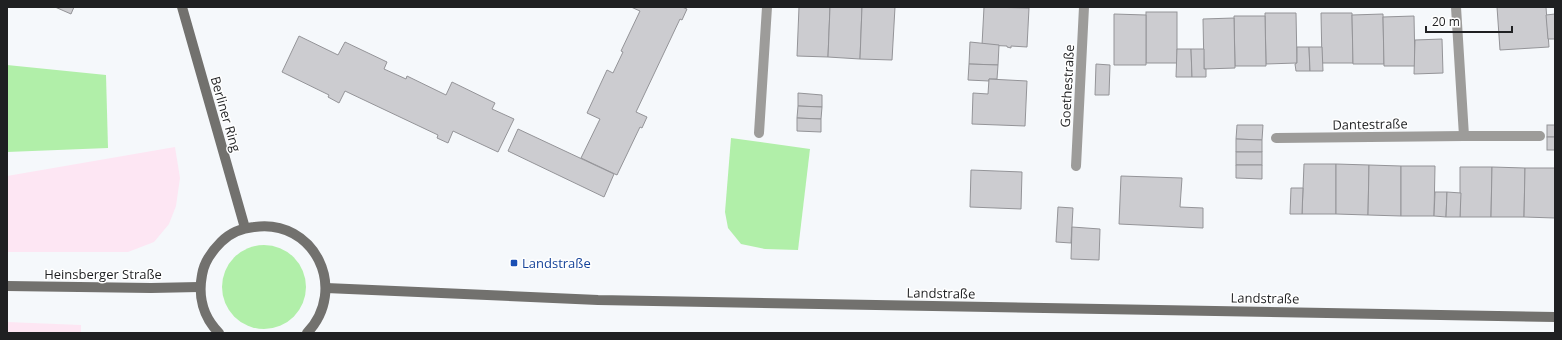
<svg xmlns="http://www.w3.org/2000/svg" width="1562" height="340" font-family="'Open Sans',sans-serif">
<rect width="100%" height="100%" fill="#f5f8fb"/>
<g fill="#fde6f3">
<path d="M175,147L180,178L176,206L169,224L154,242L128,252H7V176Z"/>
<path d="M7,322L81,325V333H7Z"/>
</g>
<g fill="#b1efa9">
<path d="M7,65L106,75L108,148L7,152Z"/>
<path d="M731,138L810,149L798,250L765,249L741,244L728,228L725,212Z"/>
<circle cx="264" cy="287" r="42"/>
</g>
<g fill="#ccccd0" stroke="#949498">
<path d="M55,7H74L71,14Z"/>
<path d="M631,7H682L687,9L682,20L680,19L636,112L647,117L642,128L640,127L617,175L581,158L600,119L587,113L607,70L613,73L623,52L621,51L640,11Z"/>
<path d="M799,7H830L828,57L797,56Z"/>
<path d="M830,7H862L860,59L828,57Z"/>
<path d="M862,7H895L892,60L860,59Z"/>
<path d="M984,7L1029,8L1027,47L1011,46V48L1007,47V46L982,45Z"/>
<path d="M1497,7H1546L1549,47L1500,50Z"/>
<rect x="1146" y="12" width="31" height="51"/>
<path d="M1265,13H1296L1297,63L1266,64Z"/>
<path d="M1321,13H1352L1353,63H1322Z"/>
<path d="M1114,14L1146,15V65H1114Z"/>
<path d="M1383,14L1384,64H1353L1352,15Z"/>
<path d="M1555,14V39H1548L1546,15Z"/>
<path d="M1234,16H1265L1266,66H1235Z"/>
<path d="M1414,16L1415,66H1384L1383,17Z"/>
<path d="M1234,18L1235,68L1204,69L1203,19Z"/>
<path d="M299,36L338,55L345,42L387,62L384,69L406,79L407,76L446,95L452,82L495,103L492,109L514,119L498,152L453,131L448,143L437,138L438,135L345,91L339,103L328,97L329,95L282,72Z"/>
<path d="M1442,39L1443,73L1414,74L1415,40Z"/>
<path d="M970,42L999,45L998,65L969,64Z"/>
<path d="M1297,47H1309L1310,71H1296L1295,64L1297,63Z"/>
<path d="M1309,47H1322L1323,71H1310Z"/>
<path d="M1177,49H1191L1192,77H1176Z"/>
<path d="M1191,49H1204V69H1206V77H1192Z"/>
<path d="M969,64L998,65L997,79H989V81L968,80Z"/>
<path d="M1096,64L1110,65L1109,95H1095Z"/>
<path d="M989,79L1027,81L1025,126L972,124L973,93L988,94Z"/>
<path d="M798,93L822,95V107L798,106Z"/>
<path d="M798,106L822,107L821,119L797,118Z"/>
<path d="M797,118L821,119V132L797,131Z"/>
<path d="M1237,125H1263L1262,140L1236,139Z"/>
<rect x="1547" y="125" width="8" height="12"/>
<path d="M518,129L614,174L604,197L508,151Z"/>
<rect x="1547" y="137" width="8" height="13"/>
<path d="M1236,139L1262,140V152H1236Z"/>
<rect x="1236" y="152" width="26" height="13"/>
<path d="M1304,164H1336V214H1302Z"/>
<path d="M1336,164L1369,165L1368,215L1336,214Z"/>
<path d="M1236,165H1262V179L1236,178Z"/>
<path d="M1369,165L1401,166V216L1368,215Z"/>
<path d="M1401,166H1435L1434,216H1401Z"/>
<path d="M1460,167H1492L1491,217H1460Z"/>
<path d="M1492,167L1525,168L1524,217H1491Z"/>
<path d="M1525,168H1555V218L1524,217Z"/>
<path d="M971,170L1022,172L1021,209L970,207Z"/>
<path d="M1121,176L1182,178L1180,207L1203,208V228L1119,224Z"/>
<path d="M1291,188H1303L1302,214H1290Z"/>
<path d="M1435,192H1447L1446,217L1434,216Z"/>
<path d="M1447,192L1461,193L1460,217H1446Z"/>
<path d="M1058,207L1073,208L1071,243L1056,242Z"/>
<path d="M1072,227L1100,229L1099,260L1071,259Z"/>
</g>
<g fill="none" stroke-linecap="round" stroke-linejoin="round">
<g stroke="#9d9c9a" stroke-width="10">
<path d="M1456,7L1464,136H1540"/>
<path d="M759,133L767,7"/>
<path d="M1276,138L1464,136"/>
<path d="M1076,166L1084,7"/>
</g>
<g stroke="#72716e" stroke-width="10">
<path d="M182,7L245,228"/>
<path d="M7,286L151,288L199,287"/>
<path d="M326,288L598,300L1555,317"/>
<path d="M219,333C203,317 198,296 202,275C204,261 212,251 221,242C230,233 242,228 254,227C314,218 349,289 307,333"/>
</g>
</g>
<rect fill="#1a4fb4" stroke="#fff" stroke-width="1.5" x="510" y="259" width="8" height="8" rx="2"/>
<g text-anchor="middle" stroke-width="3" stroke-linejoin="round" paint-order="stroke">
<g font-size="13" fill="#1f2022" stroke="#fff">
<text transform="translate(1067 86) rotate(-87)" y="5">Goethestraße</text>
<text transform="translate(226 114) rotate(74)" y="5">Berliner Ring</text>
<text transform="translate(1370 124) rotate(-1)" y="5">Dantestraße</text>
<text x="103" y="279">Heinsberger Straße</text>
<text transform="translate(941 293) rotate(1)" y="5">Landstraße</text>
<text transform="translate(1265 298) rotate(1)" y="5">Landstraße</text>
</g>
<g font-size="13" fill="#164399" stroke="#fff" text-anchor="start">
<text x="522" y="268">Landstraße</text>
</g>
</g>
<rect width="1562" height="340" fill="none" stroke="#1f2022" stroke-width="16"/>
<path d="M1426 26v6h86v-6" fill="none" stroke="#1f2022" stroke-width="2"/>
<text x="1432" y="26" font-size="12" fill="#1f2022" stroke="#ffffff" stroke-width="3" paint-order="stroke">20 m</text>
</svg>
